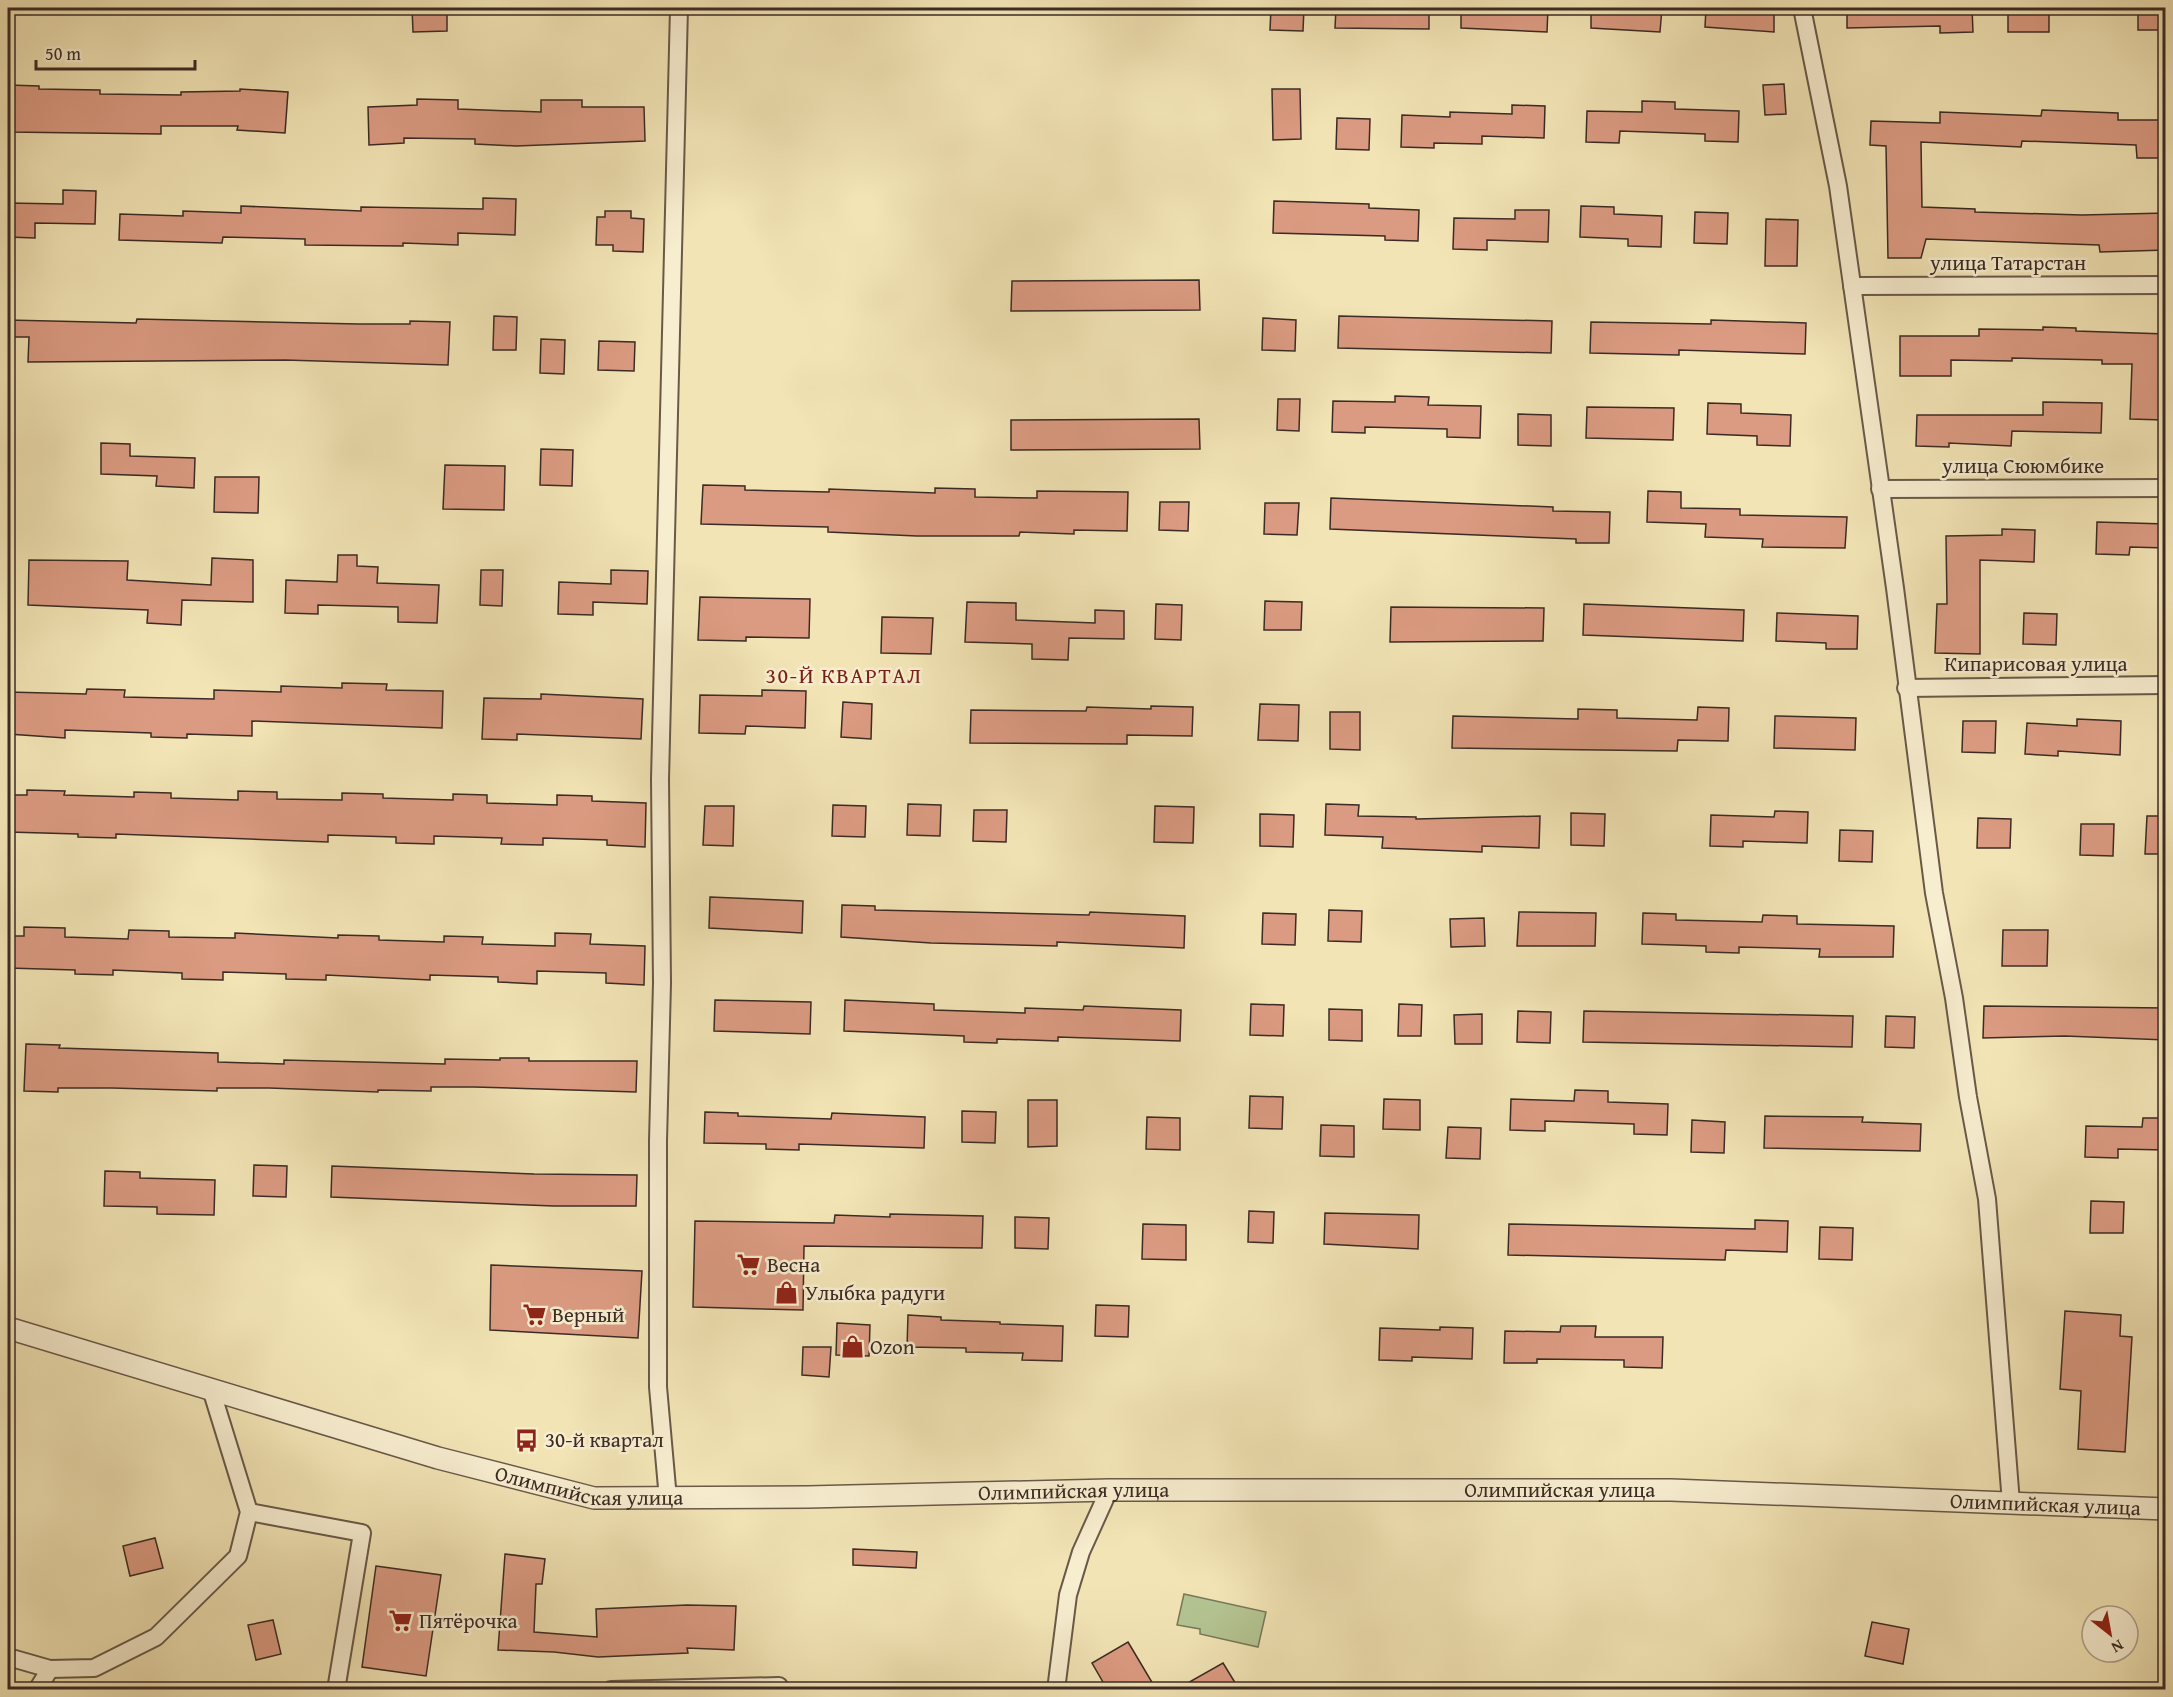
<svg xmlns="http://www.w3.org/2000/svg" width="2173" height="1697" font-family="'Gentium Book Plus',serif">
<rect width="100%" height="100%" fill="#f2e4b5"/>
<filter id="stains"><feTurbulence type="fractalNoise" baseFrequency=".00333" numOctaves="4"/><feColorMatrix values="0 0 0 0 .2 0 0 0 0 .09 0 0 0 0 .02 0 0 0 .5 -.17"/></filter>
<radialGradient id="worn" r=".72"><stop offset=".6" stop-color="#630" stop-opacity="0"/><stop offset="1" stop-color="#630" stop-opacity=".3"/></radialGradient>
<path fill="#b4c592" stroke="#78785b" stroke-width="1.5" d="M1184,1594L1266,1612L1258,1647L1200,1634V1629L1177,1625Z"/>
<g fill="#db9b82" stroke="#3b2b24" stroke-width="1.5">
<path d="M412,8H447V31L413,32Z"/>
<path d="M1271,8H1304L1303,31L1270,30Z"/>
<path d="M1336,8H1429V29L1335,28Z"/>
<path d="M1461,8H1548L1547,32L1461,28Z"/>
<path d="M1591,8H1662L1660,32L1591,28Z"/>
<path d="M1706,8H1774V32L1705,27Z"/>
<path d="M1847,8H1972L1973,32L1940,33V26L1847,28Z"/>
<rect x="2008" y="8" width="41" height="24"/>
<rect x="2138" y="8" width="28" height="22"/>
<path d="M1784,84L1786,114L1765,115L1763,85Z"/>
<path d="M8,85L39,86V89L100,90V94L181,95V92L240,91V89L288,92L285,133L237,130L238,126H161V134L8,132Z"/>
<path d="M1272,89H1300L1301,139L1273,140Z"/>
<path d="M417,99L458,100V109L541,112V100H582V107H644L645,141L516,146L475,144V139L404,138V143L369,145L368,107L417,105Z"/>
<path d="M1642,101L1675,102V109L1739,111L1738,142L1705,141V134L1620,131L1619,143L1586,142L1587,111L1642,112Z"/>
<path d="M1512,105L1545,106L1544,138L1482,136V144L1434,143V148L1401,147L1402,115L1450,117V112L1512,114Z"/>
<path d="M2042,110L2118,113V120H2166V158H2137L2136,145L2022,141L2021,147L1921,142L1922,207L1975,209V212L2082,215L2166,213V250L2100,252L2099,245L1926,239L1921,258H1888L1886,146L1870,145L1871,121L1940,123V112L2041,116Z"/>
<path d="M1337,118L1370,119L1369,150L1336,149Z"/>
<path d="M63,190L96,191L95,224L35,223V238L8,237V203L63,204Z"/>
<path d="M483,198L516,199L515,235L458,233V245L403,243V246L305,245V239L223,237L222,243L119,240L120,214L183,216V211L241,213V206L361,211V207L483,209Z"/>
<path d="M1274,201L1369,204V208L1419,210L1418,241L1385,240V236L1273,233Z"/>
<path d="M1581,206L1614,207V214L1662,216L1661,247L1628,246V239L1580,237Z"/>
<path d="M1515,210H1549L1548,242L1487,240V250L1453,249L1454,218L1515,219Z"/>
<path d="M605,211H631V218L644,219L643,252L613,251V245H596L597,217H605Z"/>
<path d="M1695,212L1728,213L1727,244L1694,243Z"/>
<path d="M1766,219L1798,220L1797,266H1765Z"/>
<path d="M1199,280L1200,310L1011,311L1012,281Z"/>
<path d="M494,316L517,317L516,350H493Z"/>
<path d="M1339,316L1552,321L1551,353L1338,348Z"/>
<path d="M1263,318L1296,320L1295,351L1262,350Z"/>
<path d="M137,319L359,324H410V321L450,322L448,365L285,360L28,362L29,337H8V320L136,323Z"/>
<path d="M1711,320L1806,323L1805,354L1679,350V355L1590,353L1591,322L1711,324Z"/>
<path d="M2043,327L2076,328V331L2166,334L2164,420L2130,419L2132,364H2102V360L2012,358V361L1951,360V376H1900V336H1979V329L2043,330Z"/>
<path d="M541,339L565,340L564,374L540,373Z"/>
<path d="M599,341L635,342L634,371L598,370Z"/>
<path d="M1395,396L1429,397L1428,405L1481,406L1480,438L1447,437V429L1365,427V433L1332,432L1333,401L1395,402Z"/>
<path d="M1278,399H1300L1299,431L1277,430Z"/>
<path d="M2043,402L2102,403L2101,433L2012,431L2011,446L1949,443V447L1916,446L1917,415H2043Z"/>
<path d="M1708,403L1741,404V413L1791,415L1790,446L1757,445V436L1707,434Z"/>
<path d="M1587,407L1674,408L1673,440L1586,438Z"/>
<path d="M1518,414L1551,415V446L1518,445Z"/>
<path d="M1199,419L1200,449L1011,450V420Z"/>
<path d="M101,443L130,444V456L195,458L194,488L156,486L157,476L101,474Z"/>
<path d="M541,449L573,450L572,486L540,485Z"/>
<path d="M445,465L505,466L504,510L443,509Z"/>
<path d="M215,477H259L258,513L214,512Z"/>
<path d="M703,485L745,486V490L829,492V489L935,493V488L975,489V497L1037,498V491L1128,492L1127,531L1074,530V534L1020,532L1019,536H917L828,532V527L701,524Z"/>
<path d="M1648,491L1681,492V508L1740,509V515L1847,517L1845,548L1762,547L1763,539L1705,537L1706,524L1647,522Z"/>
<path d="M1331,498L1553,507V511L1610,512L1609,543H1576V539L1330,529Z"/>
<path d="M1160,502H1189L1188,531L1159,530Z"/>
<path d="M1265,503H1299L1297,535L1264,534Z"/>
<path d="M2097,522L2166,524V548L2130,547L2129,555L2096,554Z"/>
<path d="M2002,529L2035,530L2034,562L1980,560V654L1935,653L1937,604H1947L1946,536L2002,535Z"/>
<path d="M338,555H357V566L378,567L377,583L439,585L437,623L398,622V607L318,605V614L285,613L286,580L337,582Z"/>
<path d="M212,558L253,560V602L182,600L181,625L147,623L148,610L28,605L29,560L128,561L127,580L211,585Z"/>
<path d="M481,570H503L502,606L480,605Z"/>
<path d="M611,570L648,571L647,604L593,602V615L558,614L559,582L611,584Z"/>
<path d="M700,597L810,599L809,638L746,637V641L698,640Z"/>
<path d="M1265,601L1302,602L1301,630H1264Z"/>
<path d="M967,602L1016,603V620L1095,623V610L1124,611V639L1069,638L1068,660L1032,659V644L965,642Z"/>
<path d="M1156,604L1182,605L1181,640L1155,639Z"/>
<path d="M1584,604L1744,610L1743,641L1583,635Z"/>
<path d="M1391,607L1544,608L1543,641L1390,642Z"/>
<path d="M1777,613L1858,616L1857,649H1826V643L1776,641Z"/>
<path d="M2024,613L2057,614L2056,645L2023,644Z"/>
<path d="M882,617L933,618L931,654L881,653Z"/>
<path d="M342,683L387,684L386,690L443,691L442,728L252,721V736L187,734V738L151,737V733L65,730V738L8,734V692L86,694L87,689L125,690L124,697L214,699V690L281,692V686L342,688Z"/>
<path d="M762,690L806,691L805,728L746,726L745,734L699,733L700,695L762,696Z"/>
<path d="M541,694L643,699L641,739L517,734V740L482,739L484,698L541,699Z"/>
<path d="M843,702L872,704L871,739L841,737Z"/>
<path d="M1260,704L1299,705L1298,741L1258,740Z"/>
<path d="M1151,706L1193,707L1192,736L1127,735V744L970,743L971,710L1086,711L1087,707L1151,709Z"/>
<path d="M1698,707L1729,708L1728,741L1678,740L1677,751L1452,748L1453,716L1578,719V709L1617,710V718L1697,720Z"/>
<path d="M1330,712H1360V750L1330,749Z"/>
<path d="M1775,716L1856,718L1855,750L1774,748Z"/>
<path d="M2077,719L2121,721L2120,755L2058,751V756L2025,754L2027,723L2077,726Z"/>
<path d="M1963,721H1996L1995,753L1962,752Z"/>
<path d="M27,790L65,791L64,795L134,797V792L171,793V798L238,800V791L277,792V799L342,800V793L383,794V798L453,800V794L487,795V803L557,805V795L592,796V801L646,803L645,847L607,845V840L543,838V845L501,844L502,838L434,836V844L396,843V837L328,835V842L116,834V838L78,837V834L8,832V795H27Z"/>
<path d="M908,804L941,805L940,836L907,835Z"/>
<path d="M1326,804L1359,805L1358,816L1416,817V819L1540,816L1539,848L1482,846V852L1382,848L1383,837L1325,835Z"/>
<path d="M833,805L866,806L865,837L832,836Z"/>
<path d="M705,806H734L733,846L703,845Z"/>
<path d="M1155,806L1194,807L1193,843L1154,842Z"/>
<path d="M974,810H1007L1006,842L973,841Z"/>
<path d="M1775,811L1808,812L1807,843L1743,841V847L1710,846L1711,815L1774,817Z"/>
<path d="M1571,813L1605,814L1604,846L1571,845Z"/>
<path d="M1260,814L1294,815L1293,847L1260,846Z"/>
<path d="M2147,816H2166V854H2145Z"/>
<path d="M1978,818L2011,819L2010,848H1977Z"/>
<path d="M2081,824H2114L2113,856L2080,855Z"/>
<path d="M1840,830L1873,831L1872,862L1839,861Z"/>
<path d="M710,897L803,901L802,933L709,928Z"/>
<path d="M842,905L875,906V910L963,912L1089,915L1090,912L1185,916L1184,948L1057,942V946L931,943L841,937Z"/>
<path d="M1329,910L1362,911L1361,942L1328,941Z"/>
<path d="M1519,912L1596,913L1595,946H1517Z"/>
<path d="M1263,913L1296,914L1295,945L1262,944Z"/>
<path d="M1643,913L1676,914V920L1762,922L1763,915L1797,916V924L1894,926L1893,957H1819L1820,949L1739,947V953L1706,952V946L1642,944Z"/>
<path d="M1484,918L1485,946L1451,947L1450,919Z"/>
<path d="M24,927L65,928V937L128,939L129,930L169,931V937L235,938V933L338,938V935L379,936V940L444,942V936L483,937L482,944L555,946V933L591,934L590,944L645,946L644,985L606,983V973L537,971V984L498,982V977L430,975V980L326,975V980L286,979V974L223,972V980L182,979V973L113,970V975L75,974V970L8,968V936H24Z"/>
<path d="M2003,930H2048L2047,966H2002Z"/>
<path d="M715,1000L811,1002L810,1034L714,1031Z"/>
<path d="M845,1000L934,1004V1010L1025,1013V1008L1083,1010L1084,1006L1181,1010L1180,1041L1058,1037V1041L997,1039V1043L964,1042V1036L844,1031Z"/>
<path d="M1251,1004L1284,1005L1283,1036L1250,1035Z"/>
<path d="M1399,1004L1422,1005L1421,1036H1398Z"/>
<path d="M1984,1006L2166,1008V1040L2065,1036L1983,1038Z"/>
<path d="M1329,1009L1362,1010V1041L1329,1040Z"/>
<path d="M1518,1011L1551,1012L1550,1043L1517,1042Z"/>
<path d="M1584,1011L1853,1016L1852,1047L1583,1042Z"/>
<path d="M1482,1014V1044H1455L1454,1015Z"/>
<path d="M1886,1016L1915,1017L1914,1048L1885,1047Z"/>
<path d="M26,1044L60,1045L59,1048L218,1053V1062L284,1064V1060L445,1064V1059L500,1060V1058H529V1061H637L636,1092L474,1087H431V1091L378,1090V1092L269,1088H217V1091L112,1088H58V1092L24,1091Z"/>
<path d="M1575,1090L1608,1091V1102L1668,1104L1667,1135L1634,1134V1124L1545,1121V1131L1510,1130L1511,1099L1574,1101Z"/>
<path d="M1250,1096L1283,1097L1282,1129L1249,1128Z"/>
<path d="M1384,1099L1420,1100V1130L1383,1129Z"/>
<path d="M1028,1100H1057V1146L1028,1147Z"/>
<path d="M962,1111L996,1112L995,1143L962,1142Z"/>
<path d="M705,1112L738,1113V1116L831,1119L832,1113L925,1117L924,1148L799,1144V1150L766,1149V1144L704,1143Z"/>
<path d="M1765,1116L1863,1117L1862,1122L1921,1124L1920,1151L1764,1148Z"/>
<path d="M1147,1117L1180,1118V1150L1146,1149Z"/>
<path d="M2143,1118H2166V1150L2118,1149V1158L2085,1157L2086,1126L2142,1127Z"/>
<path d="M1692,1120L1725,1122L1724,1153L1691,1152Z"/>
<path d="M1321,1125L1354,1126V1157L1320,1156Z"/>
<path d="M1448,1127L1481,1128L1480,1159L1446,1158Z"/>
<path d="M254,1165L287,1166L286,1197L253,1196Z"/>
<path d="M332,1166L534,1174L637,1175L636,1206H554L331,1197Z"/>
<path d="M105,1171L140,1172V1178L215,1180L214,1215L157,1214V1207L104,1206Z"/>
<path d="M2091,1201L2124,1202L2123,1233H2090Z"/>
<path d="M1249,1211L1274,1212L1273,1243L1248,1242Z"/>
<path d="M1325,1213L1419,1215L1418,1249L1324,1244Z"/>
<path d="M890,1214L983,1216L982,1248L804,1246L803,1310L693,1307L695,1221L834,1223L835,1215L890,1217Z"/>
<path d="M1015,1217L1049,1218L1048,1249L1015,1248Z"/>
<path d="M1755,1220L1788,1221L1787,1252L1726,1250L1725,1260L1508,1255L1509,1224L1755,1229Z"/>
<path d="M1143,1224L1186,1225V1260L1142,1259Z"/>
<path d="M1820,1227L1853,1228L1852,1260L1819,1259Z"/>
<path d="M491,1265L642,1271L638,1338L490,1330Z"/>
<path d="M1096,1305L1129,1306L1128,1337L1095,1336Z"/>
<path d="M2065,1311L2121,1315L2120,1336L2132,1337L2125,1452L2078,1449L2081,1391L2060,1389Z"/>
<path d="M908,1315L941,1317V1320L1000,1322V1324L1063,1326L1062,1361L1022,1360L1023,1353L966,1352V1348L907,1347Z"/>
<path d="M837,1323L870,1325L869,1356L836,1355Z"/>
<path d="M1561,1326H1596L1595,1337H1663L1662,1368L1624,1367V1360L1537,1359V1363H1504L1505,1331L1560,1332Z"/>
<path d="M1440,1327L1473,1328L1472,1359L1412,1357V1361L1379,1360L1380,1328L1440,1330Z"/>
<path d="M803,1347H831L829,1377L802,1375Z"/>
<path d="M155,1538L163,1568L130,1576L123,1546Z"/>
<path d="M853,1549L917,1552L916,1568L853,1565Z"/>
<path d="M505,1554L545,1559L542,1584H536L534,1632L597,1637L596,1609L687,1605L736,1606L734,1650L687,1648L688,1653L598,1657L554,1652L498,1650Z"/>
<path d="M376,1566L441,1575L426,1676L362,1667Z"/>
<path d="M273,1620L281,1654L256,1660L248,1625Z"/>
<path d="M1872,1622L1909,1629L1903,1664L1865,1656Z"/>
<path d="M1128,1642L1156,1689H1107L1092,1663Z"/>
<path d="M1223,1663L1239,1689H1177Z"/>
</g>
<g fill="none" stroke-linecap="round" stroke-linejoin="round">
<defs>
<g id="minor">
<path d="M1802,8L1838,186L1895,588L1934,893L1954,998L1968,1097L1987,1199L2011,1503"/>
<path d="M1852,286L2166,285"/>
<path d="M1880,489L2166,488"/>
<path d="M1906,688L2166,685"/>
<path d="M668,1499L658,1387V1141L662,983L660,779L679,8"/>
<path d="M249,1512L362,1533L336,1690"/>
<path d="M8,1657L50,1669L37,1690"/>
<path d="M50,1669L94,1668L156,1637L238,1556L249,1512L211,1389"/>
<path d="M611,1690L779,1686"/>
<path d="M1056,1690L1068,1595L1081,1552L1109,1490"/>
</g>
<g id="tertiary">
<path id="s1" d="M8,1328L438,1458L594,1498L808,1497L1109,1490H1671L2166,1509"/>
</g>
</defs>
<use href="#minor" stroke="#695948" stroke-width="20"/>
<use href="#tertiary" stroke="#695948" stroke-width="24"/>
<use href="#minor" stroke="#f7edcf" stroke-width="16"/>
<use href="#tertiary" stroke="#f7edcf" stroke-width="21"/>
</g>
<defs>
<symbol id="supermarket-bare" viewBox="-9 -9 18 18"><path d="M-6-5.5h2.5l.6 2H6L4.5 2H-2.5L-4.4-4H-6ZM-1.5 3.2a1.3 1.3 0 1 0 .1 0ZM3 3.2a1.3 1.3 0 1 0 .1 0Z" fill="#8f2418" stroke="#f7edcf" stroke-width="2.5" paint-order="stroke"/></symbol>
<symbol id="shop-bare" viewBox="-9 -9 18 18"><path d="M-5-2.5h2.3a2.7 3.5 0 0 1 5.4 0H5L5.5 6h-11ZM-1.5-2.5h3a1.5 2.3 0 0 0-3 0Z" fill="#8f2418" stroke="#f7edcf" stroke-width="2.5" paint-order="stroke"/></symbol>
<symbol id="bus-bare" viewBox="-9 -9 18 18"><path d="M-5-6H5V4H4V6H2V4H-2V6H-4V4H-5ZM-3.5-4V0h7V-4ZM-3.5 1.2v1.5H-2V1.2ZM2 1.2v1.5H3.5V1.2Z" fill="#8f2418" stroke="#f7edcf" stroke-width="2.5" paint-order="stroke"/></symbol>
</defs>
<g fill-rule="evenodd">
<use href="#supermarket-bare" x="732" y="1248" width="33" height="33"/>
<use href="#shop-bare" x="770" y="1276" width="33" height="33"/>
<use href="#supermarket-bare" x="518" y="1298" width="33" height="33"/>
<use href="#shop-bare" x="836" y="1330" width="33" height="33"/>
<use href="#bus-bare" x="510" y="1424" width="33" height="33"/>
<use href="#supermarket-bare" x="384" y="1604" width="33" height="33"/>
</g>
<g text-anchor="middle" stroke-width="5" stroke-linejoin="round" paint-order="stroke">
<g font-size="21" fill="#3b2b24" stroke="#f7edcf">
<text x="2008" y="270">улица Татарстан</text>
<text x="2023" y="473">улица Сююмбике</text>
<text x="2036" y="671">Кипарисовая улица</text>
<text dy="7" stroke="none"><textPath href="#s1" startOffset="604">Олимпийская улица</textPath></text>
<text dy="7" stroke="none"><textPath href="#s1" startOffset="1576">Олимпийская улица</textPath></text>
<text dy="7" stroke="none"><textPath href="#s1" startOffset="1090">Олимпийская улица</textPath></text>
<text dy="7" stroke="none"><textPath href="#s1" startOffset="2062">Олимпийская улица</textPath></text>
</g>
<g font-size="21" fill="#3b2b24" stroke="#f7edcf" text-anchor="start">
<text x="767" y="1272">Весна</text>
<text x="805" y="1300">Улыбка радуги</text>
<text x="552" y="1322">Верный</text>
<text x="870" y="1354">Ozon</text>
<text x="545" y="1447">30-й квартал</text>
<text x="419" y="1628">Пятёрочка</text>
</g>
<g font-size="22" letter-spacing="1.5" fill="#7a1f14" stroke="#f7edcf">
<text x="844" y="683">30-Й КВАРТАЛ</text>
</g>
</g>
<rect width="2173" height="1697" fill="none" stroke="#f2e4b5" stroke-width="30"/>
<rect x="9" y="9" width="2155" height="1679" fill="none" stroke="#3b2b24" stroke-width="3"/>
<rect x="15" y="15" width="2143" height="1667" fill="none" stroke="#3b2b24" stroke-width="1.5"/>
<g transform="translate(2110 1634) rotate(149)"><circle r="28" fill="#f7edcf" stroke="#ac9f8b" stroke-width="1.5"/>
<path d="M0-4.5L10 22L0 15L-10 22Z" fill="#8f2418"/>
<text y="-9" font-size="16" font-weight="bold" text-anchor="middle" fill="#3b2b24">N</text>
</g>
<path d="M36 60v9h159v-9" fill="none" stroke="#3b2b24" stroke-width="3"/>
<text x="45" y="60" font-size="18" fill="#3b2b24" stroke="#f7edcf" stroke-width="4.5" paint-order="stroke">50 m</text>
<rect width="100%" height="100%" filter="url(#stains)"/>
<rect width="100%" height="100%" fill="url(#worn)"/>
</svg>
